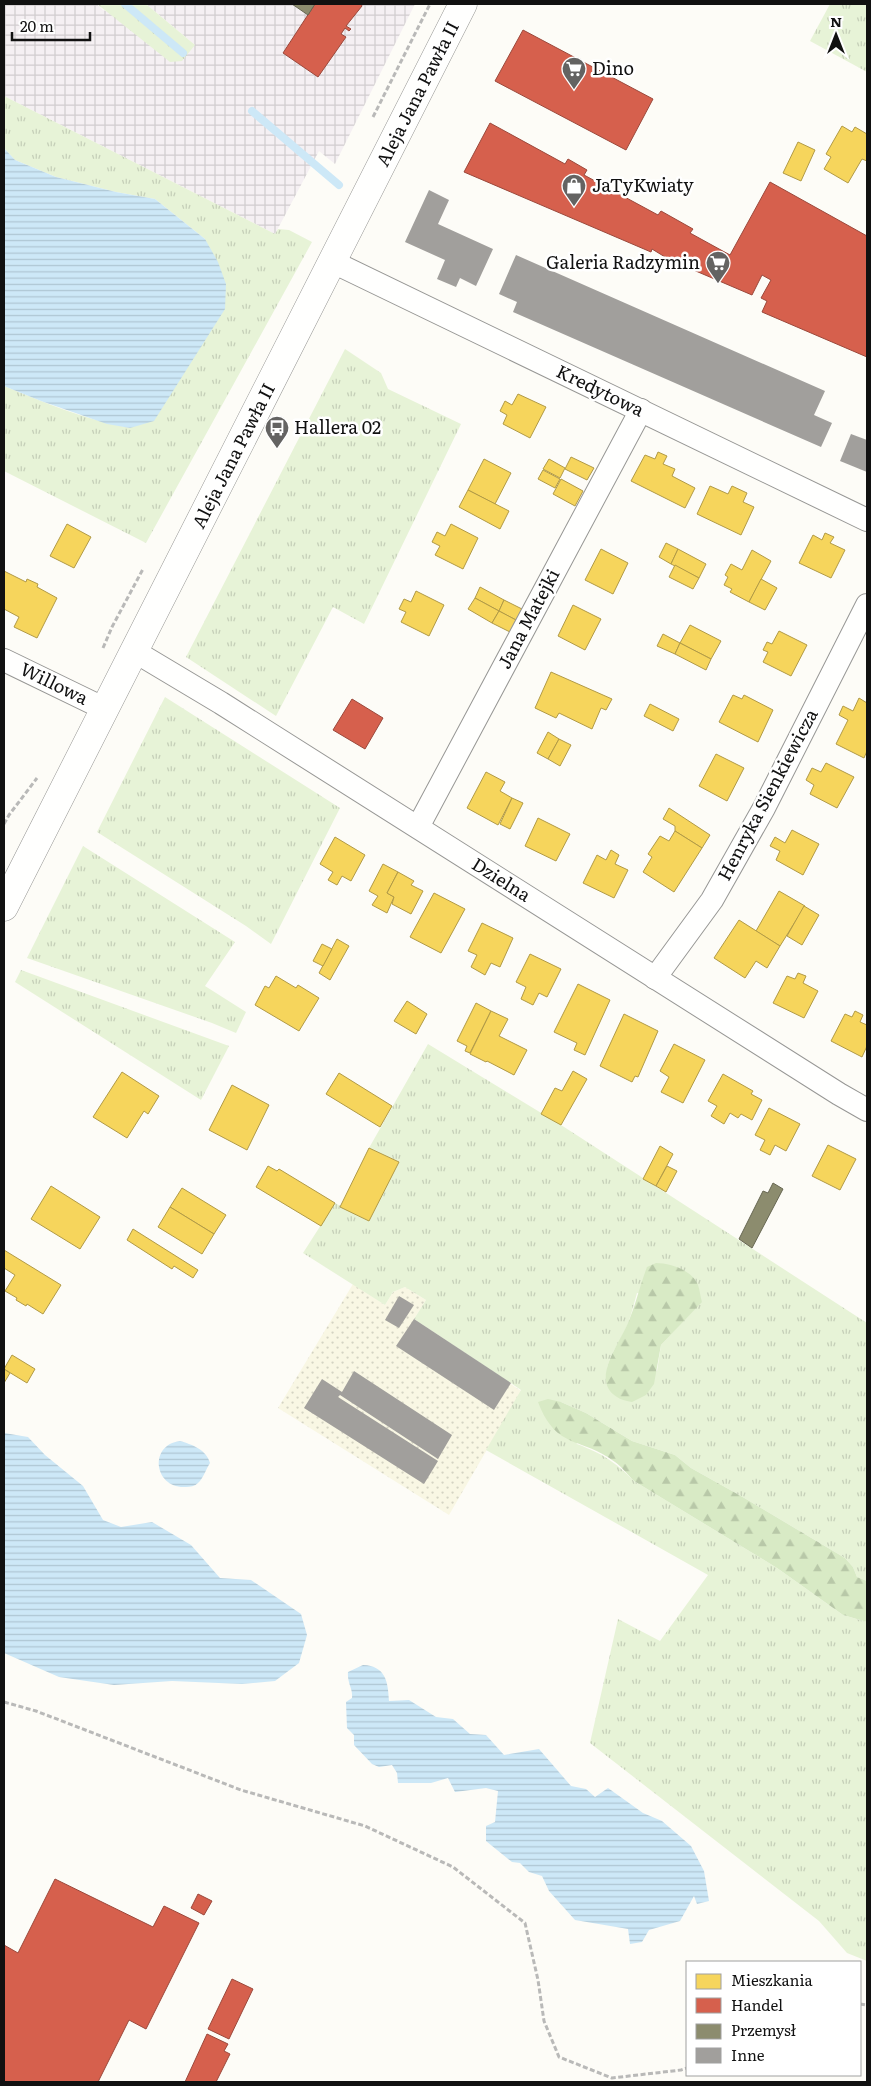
<svg xmlns="http://www.w3.org/2000/svg" width="871" height="2086" font-family="Literata,serif">
<defs>
<pattern id="industrial-grid" width="8" height="8" patternUnits="userSpaceOnUse" patternTransform="scale(1.25)"><rect width="8" height="8" fill="#f5f0f3"/><path d="M0 4h8M4 0v8" fill="none" stroke="#d1cdcf"/></pattern>
<pattern id="farmland-dots" width="8" height="8" patternUnits="userSpaceOnUse" patternTransform="scale(1.25)"><rect width="8" height="8" fill="#f9f7e4"/><path d="M2 2h.1M6 6h.1" fill="none" stroke="#d4d3c3" stroke-width="1.8" stroke-linecap="round"/></pattern>
<pattern id="grass-tufts" width="24" height="20" patternUnits="userSpaceOnUse" patternTransform="scale(1.25)"><rect width="24" height="20" fill="#e7f3d7"/><path d="M3 7l-1-3M5 7V3M7 7l1-3M15 17l-1-3M17 17v-4M19 17l1-3" fill="none" stroke="#c5cfb8"/></pattern>
<pattern id="forest-firs" width="22" height="20" patternUnits="userSpaceOnUse" patternTransform="scale(1.25)"><rect width="22" height="20" fill="#d8eac5"/><path d="M5 1l3.5 6h-7zM16 11l3.5 6h-7z" fill="#b8c8a8"/></pattern>
<pattern id="water-rules" width="6" height="5" patternUnits="userSpaceOnUse" patternTransform="scale(1.25)"><rect width="6" height="5" fill="#cde8f7"/><path d="M0 2.5h6" fill="none" stroke="#afc6d3"/></pattern>
</defs>
<rect width="100%" height="100%" fill="#fdfcf7"/>
<path fill="url(#industrial-grid)" d="M4,4H97L103,10L195,45L146,4H415L335,164L319,151L275,234L4,96Z"/>
<path fill="url(#farmland-dots)" d="M353,1284L385,1305L393,1292L405,1287L426,1300L414,1319L521,1391L449,1515L278,1408Z"/>
<g fill="url(#grass-tufts)" fill-rule="evenodd">
<path d="M97,4H146L195,45L182,61L170,62Z"/>
<path d="M830,4H867V72L810,41Z"/>
<path d="M4,96L275,234L278,229L289,230L312,242L146,543L4,471V386C45,403 87,420 130,428L205,239L155,199L116,192L56,177L15,160L4,148Z"/>
<path d="M345,349L381,373L388,389L461,424L364,624L333,607L276,716L186,657Z"/>
<path d="M165,697L340,808L271,944L246,926L97,832Z"/>
<path d="M83,846L235,942L205,986L246,1012L236,1033L212,1023L27,958Z"/>
<path d="M21,970L229,1046L201,1100L15,982Z"/>
<path d="M428,1044L561,1125L867,1323V1581L857,1577L853,1567L845,1558L741,1496L691,1468L675,1455L632,1441L586,1413L561,1402L577,1444C603,1454 614,1461 634,1481L777,1568L843,1615L867,1622V1961L847,1953L819,1921L590,1743L618,1619L660,1641L708,1575L486,1450L521,1390L414,1319L426,1300L405,1287L393,1292L385,1305L303,1253L335,1203L369,1221L399,1162L369,1148ZM637,1293L702,1301L661,1345L657,1371L607,1385C603,1359 620,1345 628,1323C632,1313 634,1303 637,1293Z"/>
</g>
<g fill="url(#forest-firs)">
<path d="M656,1263C670,1263 692,1270 698,1285C700,1290 700,1296 702,1302L661,1345L654,1384L646,1395L632,1402C627,1401 621,1400 617,1397C590,1381 619,1344 627,1325C635,1308 640,1285 647,1267Z"/>
<path d="M548,1399L561,1402L586,1413L632,1441L675,1455L691,1468L741,1496L845,1558L853,1567L857,1577L867,1581V1622L843,1615L777,1568L634,1481C628,1475 622,1467 615,1462C581,1436 557,1451 538,1402Z"/>
</g>
<g fill="url(#water-rules)">
<path d="M4,148L15,160L56,177L116,192L155,199L205,239L218,262L226,284L225,309L154,421L130,428L107,424L41,401L4,386Z"/>
<path d="M4,1433L28,1437L45,1455L83,1486L103,1520L121,1527L152,1522L191,1545L220,1578L251,1580L301,1614L307,1635L299,1663L275,1681L242,1684L172,1681L114,1685L59,1677L4,1653Z"/>
<path d="M180,1441C191,1444 207,1450 210,1463C206,1469 203,1479 198,1483C195,1486 190,1487 186,1487C154,1489 148,1445 180,1441Z"/>
<path d="M363,1665C386,1666 388,1682 389,1701L409,1700L436,1717L453,1719L470,1734L486,1735L504,1755L539,1749L571,1786L586,1789L595,1797L608,1788L643,1813L662,1821L691,1846L704,1871L709,1901L697,1904L694,1896L680,1921L649,1930L642,1942L630,1944L628,1929L575,1920L549,1891L542,1876L529,1872L520,1863L512,1862L486,1841V1826L495,1822L498,1791L486,1788L455,1792L448,1778L431,1783H398L397,1773L392,1765L379,1767L372,1764L354,1745V1735L347,1728L346,1702L352,1698C353,1688 347,1683 348,1672Z"/>
</g>
<g fill="#f6d55c" stroke="#b19a46">
<path d="M842,126L852,132L855,127L867,134V161L862,159L848,183L824,169L831,157L826,154Z"/>
<path d="M798,142L815,150L801,181L783,173Z"/>
<path d="M518,394L546,407L530,438L503,424L507,415L500,411L505,401L512,405Z"/>
<path d="M658,452L667,456L663,464L675,469L672,476L695,488L685,508L631,481L645,455L655,459Z"/>
<path d="M571,457L594,468L587,480L565,469Z"/>
<path d="M484,459L511,473L495,504L468,490Z"/>
<path d="M549,459L565,468L560,478L543,469Z"/>
<path d="M543,470L560,479L555,488L538,479Z"/>
<path d="M561,479L583,491L575,506L553,494Z"/>
<path d="M710,486L728,494L732,486L747,493L743,502L754,507L741,535L697,514Z"/>
<path d="M468,490L509,511L500,529L459,507Z"/>
<path d="M67,524L91,537L74,568L50,556Z"/>
<path d="M451,524L478,538L463,569L435,555L440,546L432,542L437,532L445,536Z"/>
<path d="M825,533L834,537L830,543L845,550L831,578L799,563L813,535L822,540Z"/>
<path d="M666,543L678,549L671,564L659,557Z"/>
<path d="M601,549L628,563L613,594L585,580Z"/>
<path d="M678,549L706,564L699,578L671,564Z"/>
<path d="M752,550L771,561L749,602L730,592L732,589L724,585L728,577L725,575L731,564L742,570Z"/>
<path d="M675,565L699,578L693,589L669,577Z"/>
<path d="M4,571L26,582L27,579L38,584L37,587L57,598L37,638L14,627L19,617L4,609Z"/>
<path d="M761,579L777,588L765,610L749,602Z"/>
<path d="M480,587L504,600L499,611L475,598Z"/>
<path d="M416,591L444,605L429,636L401,622L406,612L399,609L404,599L411,602Z"/>
<path d="M475,598L499,611L492,623L468,609Z"/>
<path d="M504,600L522,609L516,620L499,611Z"/>
<path d="M573,605L601,619L585,650L558,636Z"/>
<path d="M499,611L516,620L510,632L492,623Z"/>
<path d="M690,625L721,641L711,659L680,643Z"/>
<path d="M779,631L807,645L791,676L763,662L768,652L763,650L767,642L772,644Z"/>
<path d="M663,634L680,643L675,654L657,646Z"/>
<path d="M680,643L711,659L706,670L675,654Z"/>
<path d="M551,672L612,699L606,710L601,708L592,729L559,713L556,718L535,708Z"/>
<path d="M733,695L742,699L744,695L773,710L758,742L719,722Z"/>
<path d="M859,698L867,703V751L864,758L836,744L848,720L839,715L843,706L853,711Z"/>
<path d="M650,704L679,719L673,731L644,716Z"/>
<path d="M548,732L559,739L548,759L537,753Z"/>
<path d="M559,739L571,745L560,766L548,759Z"/>
<path d="M716,754L744,768L727,801L699,786Z"/>
<path d="M826,763L854,777L837,808L810,794L814,785L806,780L812,768L821,772Z"/>
<path d="M486,772L505,782L500,791L512,798L498,825L467,808Z"/>
<path d="M512,798L523,803L510,829L500,824Z"/>
<path d="M669,808L710,835L702,848L675,831V826L663,819Z"/>
<path d="M538,818L570,834L556,861L525,846Z"/>
<path d="M792,830L819,844L803,875L776,860L780,851L770,846L775,837L785,843Z"/>
<path d="M675,831L702,848L674,892L643,872L652,857L648,854L660,836L669,841Z"/>
<path d="M335,837L365,855L351,881L342,876L337,885L328,880L333,872L320,864Z"/>
<path d="M611,850L619,855L615,864L628,870L614,898L583,883L597,855L606,860Z"/>
<path d="M383,864L398,872L387,893L394,897L387,913L372,905L378,896L369,891Z"/>
<path d="M398,872L414,881L411,885L423,891L411,914L392,904L394,897L387,893Z"/>
<path d="M779,891L805,906L780,946L756,931Z"/>
<path d="M434,893L465,909L441,953L410,937Z"/>
<path d="M804,906L819,915L802,945L787,936Z"/>
<path d="M739,920L780,946L767,968L756,961L745,978L714,958Z"/>
<path d="M482,923L513,938L500,967L491,963L485,975L471,967L477,955L468,951Z"/>
<path d="M337,939L349,946L330,980L319,973Z"/>
<path d="M322,944L332,949L323,966L313,961Z"/>
<path d="M530,954L561,969L547,997L539,993L533,1005L521,999L526,987L516,982Z"/>
<path d="M798,973L806,976L803,983L818,991L804,1018L773,1003L787,976L795,979Z"/>
<path d="M276,976L296,988L298,985L319,998L299,1031L255,1005L265,986L269,988Z"/>
<path d="M578,984L610,1000L585,1055L574,1050L577,1043L554,1032Z"/>
<path d="M407,1001L427,1014L416,1034L394,1021Z"/>
<path d="M476,1003L491,1011L470,1053L465,1051L467,1046L457,1041Z"/>
<path d="M491,1011L508,1019L499,1036L527,1050L514,1075L487,1061L486,1062L470,1054Z"/>
<path d="M855,1011L863,1015L860,1022L867,1025V1046L862,1057L831,1041L845,1014L852,1017Z"/>
<path d="M624,1014L658,1031L638,1077L635,1076L632,1082L600,1066Z"/>
<path d="M674,1044L705,1060L683,1103L661,1092L669,1077L660,1071Z"/>
<path d="M573,1071L587,1079L561,1125L541,1114L555,1088L562,1091Z"/>
<path d="M122,1072L159,1096L148,1114L144,1111L127,1138L93,1117Z"/>
<path d="M339,1073L392,1106L380,1127L326,1094Z"/>
<path d="M723,1074L753,1091L751,1094L762,1100L752,1120L741,1114L738,1118L730,1113L724,1124L711,1116L717,1106L708,1101Z"/>
<path d="M232,1085L269,1105L247,1150L209,1130Z"/>
<path d="M769,1108L800,1124L786,1151L775,1145L770,1155L760,1150L765,1140L755,1135Z"/>
<path d="M828,1145L856,1159L840,1190L812,1176Z"/>
<path d="M660,1146L673,1154L656,1186L643,1179Z"/>
<path d="M369,1148L399,1162L369,1221L340,1207Z"/>
<path d="M268,1166L277,1171L279,1169L335,1203L321,1226L256,1187Z"/>
<path d="M667,1166L677,1171L666,1192L656,1186Z"/>
<path d="M51,1186L100,1217L80,1249L31,1219Z"/>
<path d="M182,1188L226,1215L214,1234L170,1207Z"/>
<path d="M170,1207L214,1234L202,1254L158,1227Z"/>
<path d="M133,1229L198,1270L193,1278L174,1266L172,1269L127,1240Z"/>
<path d="M4,1250L61,1285L43,1314L27,1304L26,1306L16,1300L17,1298L5,1291L15,1275L4,1268Z"/>
<path d="M12,1355L35,1369L27,1383L4,1369Z"/>
<path d="M4,1369L10,1373L4,1383Z"/>
</g>
<g fill="#d6604d" stroke="#9b483b">
<path d="M315,4H361L362,6L346,26L351,29L349,31L345,28L341,34L346,37L318,77L283,53Z"/>
<path d="M523,30L653,99L626,150L495,81Z"/>
<path d="M490,123L565,164L568,159L587,170L584,175L658,215L661,211L693,229L690,233L730,255L770,182L867,236V357L762,312L767,301L761,298L771,280L762,275L752,295L670,260L652,249L651,252L464,172Z"/>
<path d="M352,699L383,718L365,749L333,730Z"/>
<path d="M55,1879L153,1927L164,1906L199,1923L146,2029L129,2020L98,2082H4V1945L18,1953Z"/>
<path d="M198,1894L212,1901L204,1915L191,1908Z"/>
<path d="M232,1979L253,1989L229,2039L208,2029Z"/>
<path d="M207,2034L228,2044L224,2051L230,2054L216,2082H185Z"/>
</g>
<g fill="#8c8c6e" stroke="#676752">
<path d="M292,4H315L308,15Z"/>
<path d="M773,1183L783,1189L752,1248L739,1239L763,1191L768,1193Z"/>
</g>
<g fill="none" stroke-linecap="round" stroke-linejoin="round">
<g stroke="#cde8f7" stroke-width="8">
<path d="M125,4L183,53"/>
<path d="M252,111L339,185"/>
</g>
</g>
<g fill="#a19f9c">
<path d="M429,190L449,200L438,224L493,249L476,286L460,278L456,287L437,279L445,260L405,242Z"/>
<path d="M516,255L825,391L814,415L832,423L821,447L513,312L517,302L499,294Z"/>
<path d="M851,434L867,440V472L840,461Z"/>
<path d="M399,1296L414,1305L399,1328L385,1320Z"/>
<path d="M414,1319L511,1383L494,1410L396,1346Z"/>
<path d="M354,1371L452,1435L438,1459L340,1395L338,1397L438,1461L424,1484L304,1408L322,1379L342,1392Z"/>
</g>
<g fill="none" stroke-linecap="round" stroke-linejoin="round">
<defs>
<g id="minor">
<path d="M333,262L867,520"/>
<path d="M134,651L221,703L839,1094L867,1110"/>
<path d="M4,660L105,709"/>
<path d="M418,827L641,410"/>
<path d="M655,978L712,900L764,808L867,605"/>
</g>
<path id="tertiary" d="M4,907L463,4"/>
</defs>
<use href="#minor" stroke="#979795" stroke-width="24"/>
<use href="#tertiary" stroke="#979795" stroke-width="29"/>
<g stroke="#b9b9b8" stroke-width="3" stroke-dasharray="5 2.5" stroke-linecap="butt">
<path d="M373,117L430,4"/>
<path d="M103,648L112,627L143,569"/>
<path d="M4,824L9,815L37,778"/>
<path d="M4,1702L36,1711L241,1790L365,1826L453,1867L525,1923L538,1980L544,2021L559,2057L612,2078L681,2070L687,2068"/>
<path d="M860,2004L867,2005"/>
</g>
<use href="#minor" stroke="#fffffe" stroke-width="22"/>
<use href="#tertiary" stroke="#fffffe" stroke-width="28"/>
</g>
<defs>
<symbol id="supermarket-pin" viewBox="-11 -11 22 30"><path d="M0 17L-7.5 6A9.5 9.5 0 1 1 7.5 6Z" fill="#646362" stroke="#fff"/><path d="M-6-5.5h2.5l.6 2H6L4.5 2H-2.5L-4.4-4H-6ZM-1.5 3.2a1.3 1.3 0 1 0 .1 0ZM3 3.2a1.3 1.3 0 1 0 .1 0Z" fill="#fff"/></symbol>
<symbol id="shop-pin" viewBox="-11 -11 22 30"><path d="M0 17L-7.5 6A9.5 9.5 0 1 1 7.5 6Z" fill="#646362" stroke="#fff"/><path d="M-5-2.5h2.3a2.7 3.5 0 0 1 5.4 0H5L5.5 6h-11ZM-1.5-2.5h3a1.5 2.3 0 0 0-3 0Z" fill="#fff"/></symbol>
<symbol id="bus-pin" viewBox="-11 -11 22 30"><path d="M0 17L-7.5 6A9.5 9.5 0 1 1 7.5 6Z" fill="#646362" stroke="#fff"/><path d="M-5-6H5V4H4V6H2V4H-2V6H-4V4H-5ZM-3.5-4V0h7V-4ZM-3.5 1.2v1.5H-2V1.2ZM2 1.2v1.5H3.5V1.2Z" fill="#fff"/></symbol>
</defs>
<g fill-rule="evenodd">
<use href="#supermarket-pin" x="560" y="55" width="28" height="38"/>
<use href="#shop-pin" x="560" y="172" width="28" height="38"/>
<use href="#supermarket-pin" x="704" y="249" width="28" height="38"/>
<use href="#bus-pin" x="263" y="414" width="28" height="38"/>
</g>
<g text-anchor="middle" stroke-width="5" stroke-linejoin="round" paint-order="stroke">
<g font-size="18" fill="#111" stroke="#fff" text-anchor="start">
<text x="592" y="75">Dino</text>
<text x="592" y="192">JaTyKwiaty</text>
<text x="700" y="269" text-anchor="end">Galeria Radzymin</text>
<text x="294" y="434">Hallera 02</text>
</g>
<g font-size="18" fill="#111" stroke="#fff">
<text transform="translate(418 94) rotate(-63)" y="6">Aleja Jana Pawła II</text>
<text transform="translate(600 391) rotate(26)" y="6">Kredytowa</text>
<text transform="translate(234 456) rotate(-63)" y="6">Aleja Jana Pawła II</text>
<text transform="translate(529 619) rotate(-62)" y="6">Jana Matejki</text>
<text transform="translate(54 684) rotate(26)" y="6">Willowa</text>
<text transform="translate(768 795) rotate(-62)" y="6">Henryka Sienkiewicza</text>
<text transform="translate(501 880) rotate(32)" y="6">Dzielna</text>
</g>
</g>
<rect width="871" height="2086" fill="none" stroke="#111111" stroke-width="10"/>
<rect x="686" y="1961" width="175" height="115" fill="#ffffff" stroke="#a0a0a0"/>
<rect x="696" y="1974" width="25" height="15" fill="#f6d55c" stroke="#a0a0a0"/>
<text x="731" y="1986" font-size="15" fill="#111111">Mieszkania</text>
<rect x="696" y="1998" width="25" height="15" fill="#d6604d" stroke="#a0a0a0"/>
<text x="731" y="2011" font-size="15" fill="#111111">Handel</text>
<rect x="696" y="2024" width="25" height="15" fill="#8c8c6e" stroke="#a0a0a0"/>
<text x="731" y="2036" font-size="15" fill="#111111">Przemysł</text>
<rect x="696" y="2048" width="25" height="15" fill="#a19f9c" stroke="#a0a0a0"/>
<text x="731" y="2061" font-size="15" fill="#111111">Inne</text>
<g transform="translate(836 35)" stroke="#ffffff" stroke-width="4" paint-order="stroke">
<path d="M0-4L9 19L0 12L-9 19Z" fill="#111111"/>
<text y="-8" font-size="14" font-weight="bold" text-anchor="middle" fill="#111111">N</text>
</g>
<path d="M12 32v8h78v-8" fill="none" stroke="#111111" stroke-width="2.5"/>
<text x="20" y="32" font-size="15" fill="#111111" stroke="#ffffff" stroke-width="4" paint-order="stroke">20 m</text>
</svg>
